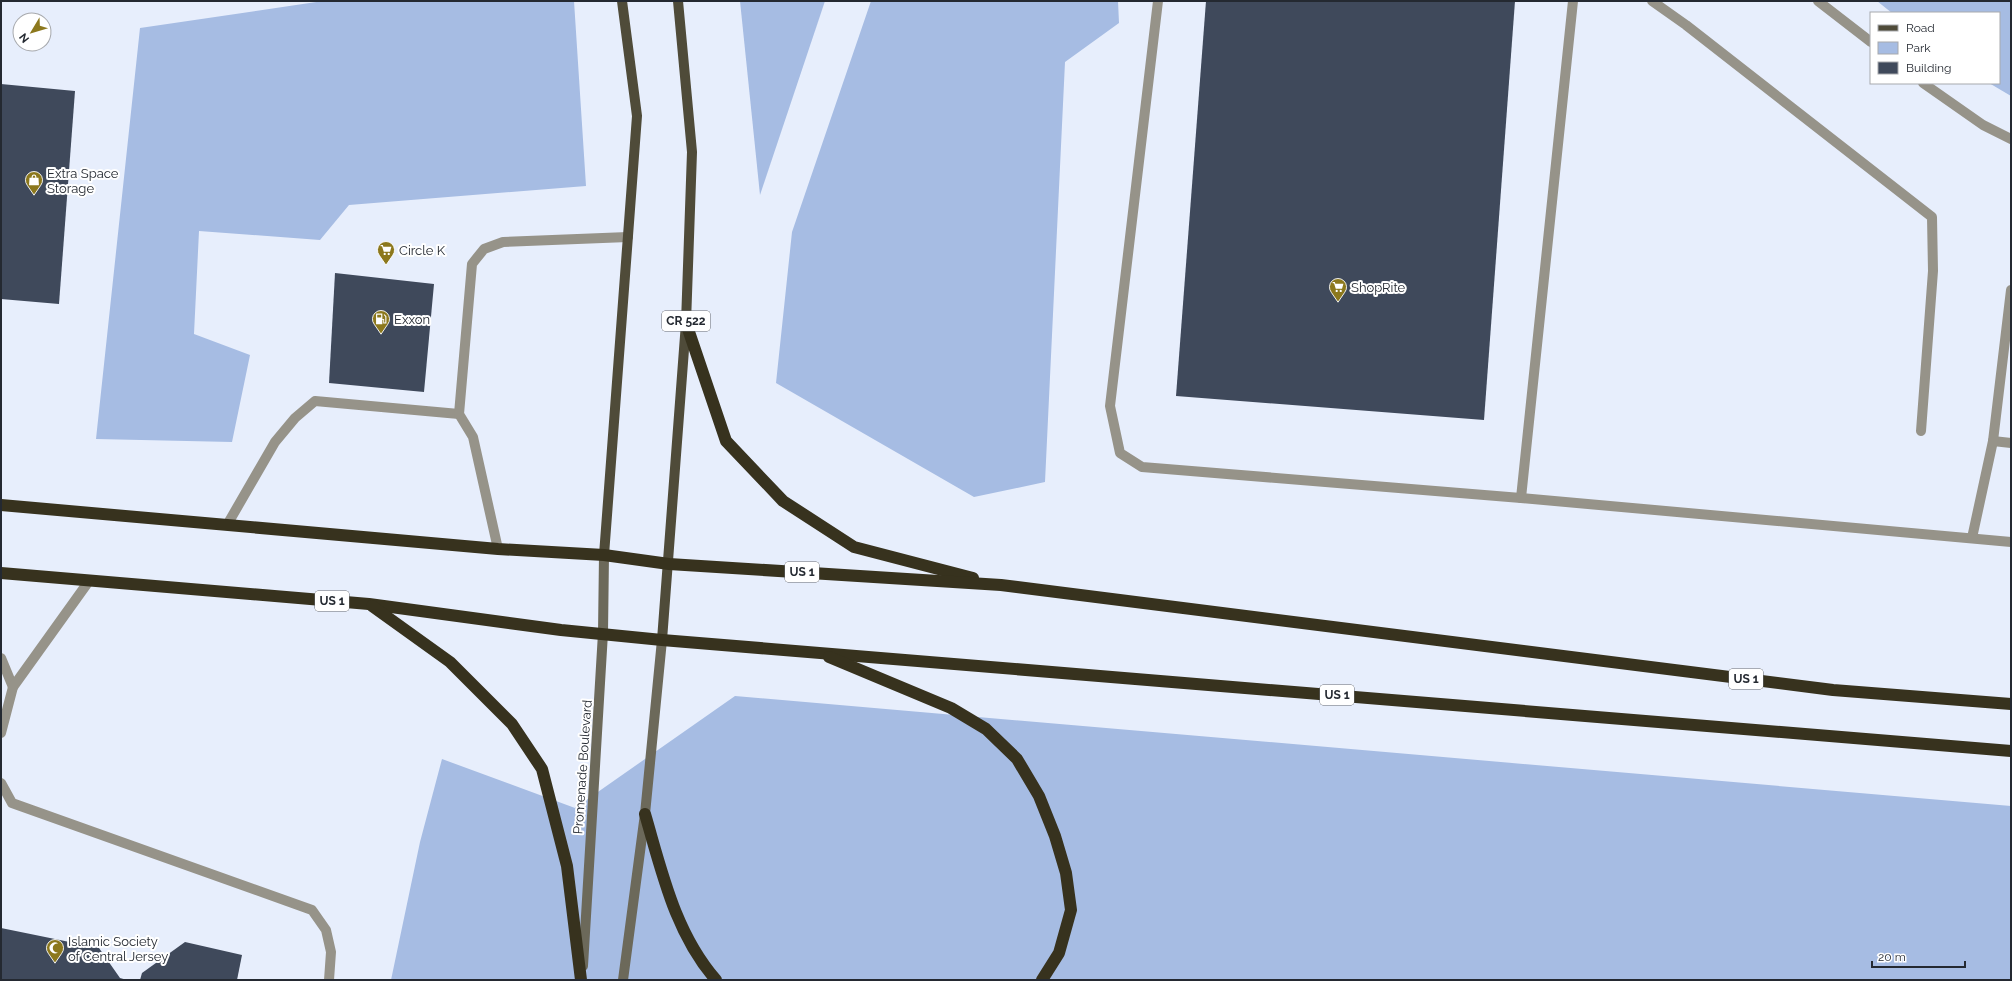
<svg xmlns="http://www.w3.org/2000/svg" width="2012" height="981" font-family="Raleway,sans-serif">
<rect width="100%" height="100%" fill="#e7eefc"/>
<g fill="#a6bce3">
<path d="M323,1H574L586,186L349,205L320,240L199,231L194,334L250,355L232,442L96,439L140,28Z"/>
<path d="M740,1H825L760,195Z"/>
<path d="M871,1H1118L1119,23L1065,62L1045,482L974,497L776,383L792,232Z"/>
<path d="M1877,1H2011V96L1989,83H1999V13H1892Z"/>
<path d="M735,696L2011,806V980H391L420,842L442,759L575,808Z"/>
</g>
<g fill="#3f495b">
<path d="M1206,1H1515L1484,420L1176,396Z"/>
<path d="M1,84L75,91L59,304L1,299Z"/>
<path d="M335,273L434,284L424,392L329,383Z"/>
<path d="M1,928L99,948L120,978L127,980H1Z"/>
<path d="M185,942L242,955L237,980H140L142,973Z"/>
</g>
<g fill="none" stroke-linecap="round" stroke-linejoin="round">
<g stroke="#969389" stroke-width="10">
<path d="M1158,1L1110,406L1120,453L1142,467L1521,498L2011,542"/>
<path d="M1652,1L1686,25L1932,217L1933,271L1921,431"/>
<path d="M1818,1L1871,42"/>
<path d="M1923,83L1983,125L2011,139"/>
<path d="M1993,441L2011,443"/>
<path d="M1521,498L1573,1"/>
<path d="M227,525L275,442L295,418L315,401L459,414"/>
<path d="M1972,538L1993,441L2011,290"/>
<path d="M498,549L473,437L459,414L472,264L484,249L503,242L628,237"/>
<path d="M1,658L13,687"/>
<path d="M1,733L13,687L89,581"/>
<path d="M1,783L12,803L312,910L326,930L331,952L329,980"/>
</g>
<g stroke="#6c695a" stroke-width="10">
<path d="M583,966L603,633L604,555"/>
<path d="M623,980L645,814L662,640"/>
</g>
<g stroke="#4f4b39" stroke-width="10">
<path d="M604,555L637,116L622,1"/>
<path d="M662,640L686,323L692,152L678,1"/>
</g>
<g stroke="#37321e" stroke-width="12">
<path d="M686,323L726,441L783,501L854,547L973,578"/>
<path d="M1,505L498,549L604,555L669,564L1001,585L1833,690L2011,704"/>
<path d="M1,573L369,604L561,630L662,640L2011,751"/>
<path d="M372,606L450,662L512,724L542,769L567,866L581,980"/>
<path d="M829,657L951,708L986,729L1017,759L1039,796L1055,836L1066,873L1071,910L1059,953L1042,980"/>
<path d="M645,814C662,872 675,933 716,980"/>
</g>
</g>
<defs>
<symbol id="shop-pin" viewBox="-11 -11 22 30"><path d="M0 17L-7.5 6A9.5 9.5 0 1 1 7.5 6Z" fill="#8c781d" stroke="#fff"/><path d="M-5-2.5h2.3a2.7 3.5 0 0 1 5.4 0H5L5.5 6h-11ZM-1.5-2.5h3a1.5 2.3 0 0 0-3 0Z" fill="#fff"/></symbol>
<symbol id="supermarket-pin" viewBox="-11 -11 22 30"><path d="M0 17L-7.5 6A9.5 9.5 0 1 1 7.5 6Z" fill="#8c781d" stroke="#fff"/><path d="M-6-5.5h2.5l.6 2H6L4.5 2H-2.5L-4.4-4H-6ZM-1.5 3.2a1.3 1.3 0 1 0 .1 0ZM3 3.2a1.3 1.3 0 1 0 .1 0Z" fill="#fff"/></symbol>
<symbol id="fuel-pin" viewBox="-11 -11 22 30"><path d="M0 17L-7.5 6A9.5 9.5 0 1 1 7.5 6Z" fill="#8c781d" stroke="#fff"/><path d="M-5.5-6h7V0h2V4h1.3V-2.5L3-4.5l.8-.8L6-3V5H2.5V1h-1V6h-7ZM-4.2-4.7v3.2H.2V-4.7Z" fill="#fff"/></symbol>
<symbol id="mosque-pin" viewBox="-11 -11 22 30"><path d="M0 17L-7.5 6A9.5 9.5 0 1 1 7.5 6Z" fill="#8c781d" stroke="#fff"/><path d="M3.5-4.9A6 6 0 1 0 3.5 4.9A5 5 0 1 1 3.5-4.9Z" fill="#fff"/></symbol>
</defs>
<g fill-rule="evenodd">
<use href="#shop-pin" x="24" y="170" width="20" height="27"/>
<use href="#supermarket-pin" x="376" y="240" width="20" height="27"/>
<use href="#supermarket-pin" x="1328" y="277" width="20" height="27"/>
<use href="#fuel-pin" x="371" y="309" width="20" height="27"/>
<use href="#mosque-pin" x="45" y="938" width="20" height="27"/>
</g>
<g text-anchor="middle" stroke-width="4" stroke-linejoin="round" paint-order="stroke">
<g fill="#fff" stroke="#66696f" stroke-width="1">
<rect x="662" y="311" width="48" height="20" rx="3"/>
<rect x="785" y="562" width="34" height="20" rx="3"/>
<rect x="315" y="591" width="34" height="20" rx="3"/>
<rect x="1729" y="669" width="34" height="20" rx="3"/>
<rect x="1320" y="685" width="34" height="20" rx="3"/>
</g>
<g font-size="12" font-weight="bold" fill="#242931">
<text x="686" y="325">CR 522</text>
<text x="802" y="576">US 1</text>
<text x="332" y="605">US 1</text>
<text x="1746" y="683">US 1</text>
<text x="1337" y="699">US 1</text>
</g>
<g font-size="13" fill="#242931" stroke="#fff" text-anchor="start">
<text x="47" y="178">Extra Space<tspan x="47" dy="15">Storage</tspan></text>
<text x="399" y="255">Circle K</text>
<text x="1351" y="292">ShopRite</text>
<text x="394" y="324">Exxon</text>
<text x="68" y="946">Islamic Society<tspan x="68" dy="15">of Central Jersey</tspan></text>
</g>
<g font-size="13" fill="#242931" stroke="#fff">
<text transform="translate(582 767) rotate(-86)" y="5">Promenade Boulevard</text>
</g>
</g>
<rect width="2012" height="981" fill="none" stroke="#242931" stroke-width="4"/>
<rect x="1870" y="12" width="130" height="72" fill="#ffffff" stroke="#a7a9ad"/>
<rect x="1878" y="25" width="20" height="6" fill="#4f4b39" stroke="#a7a9ad"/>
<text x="1906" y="32" font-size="12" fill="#242931">Road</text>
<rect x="1878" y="42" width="20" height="12" fill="#a6bce3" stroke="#a7a9ad"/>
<text x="1906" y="52" font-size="12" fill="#242931">Park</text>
<rect x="1878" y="62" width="20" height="12" fill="#3f495b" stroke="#a7a9ad"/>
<text x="1906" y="72" font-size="12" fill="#242931">Building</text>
<g transform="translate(32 32) rotate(232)"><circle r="19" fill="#ffffff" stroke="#a7a9ad"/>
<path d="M0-3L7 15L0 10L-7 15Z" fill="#8c781d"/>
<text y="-6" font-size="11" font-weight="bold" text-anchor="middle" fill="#242931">N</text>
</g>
<path d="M1872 961v6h93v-6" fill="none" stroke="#242931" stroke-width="2"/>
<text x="1878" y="961" font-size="12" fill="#242931" stroke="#ffffff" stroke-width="3" paint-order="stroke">20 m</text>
</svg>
